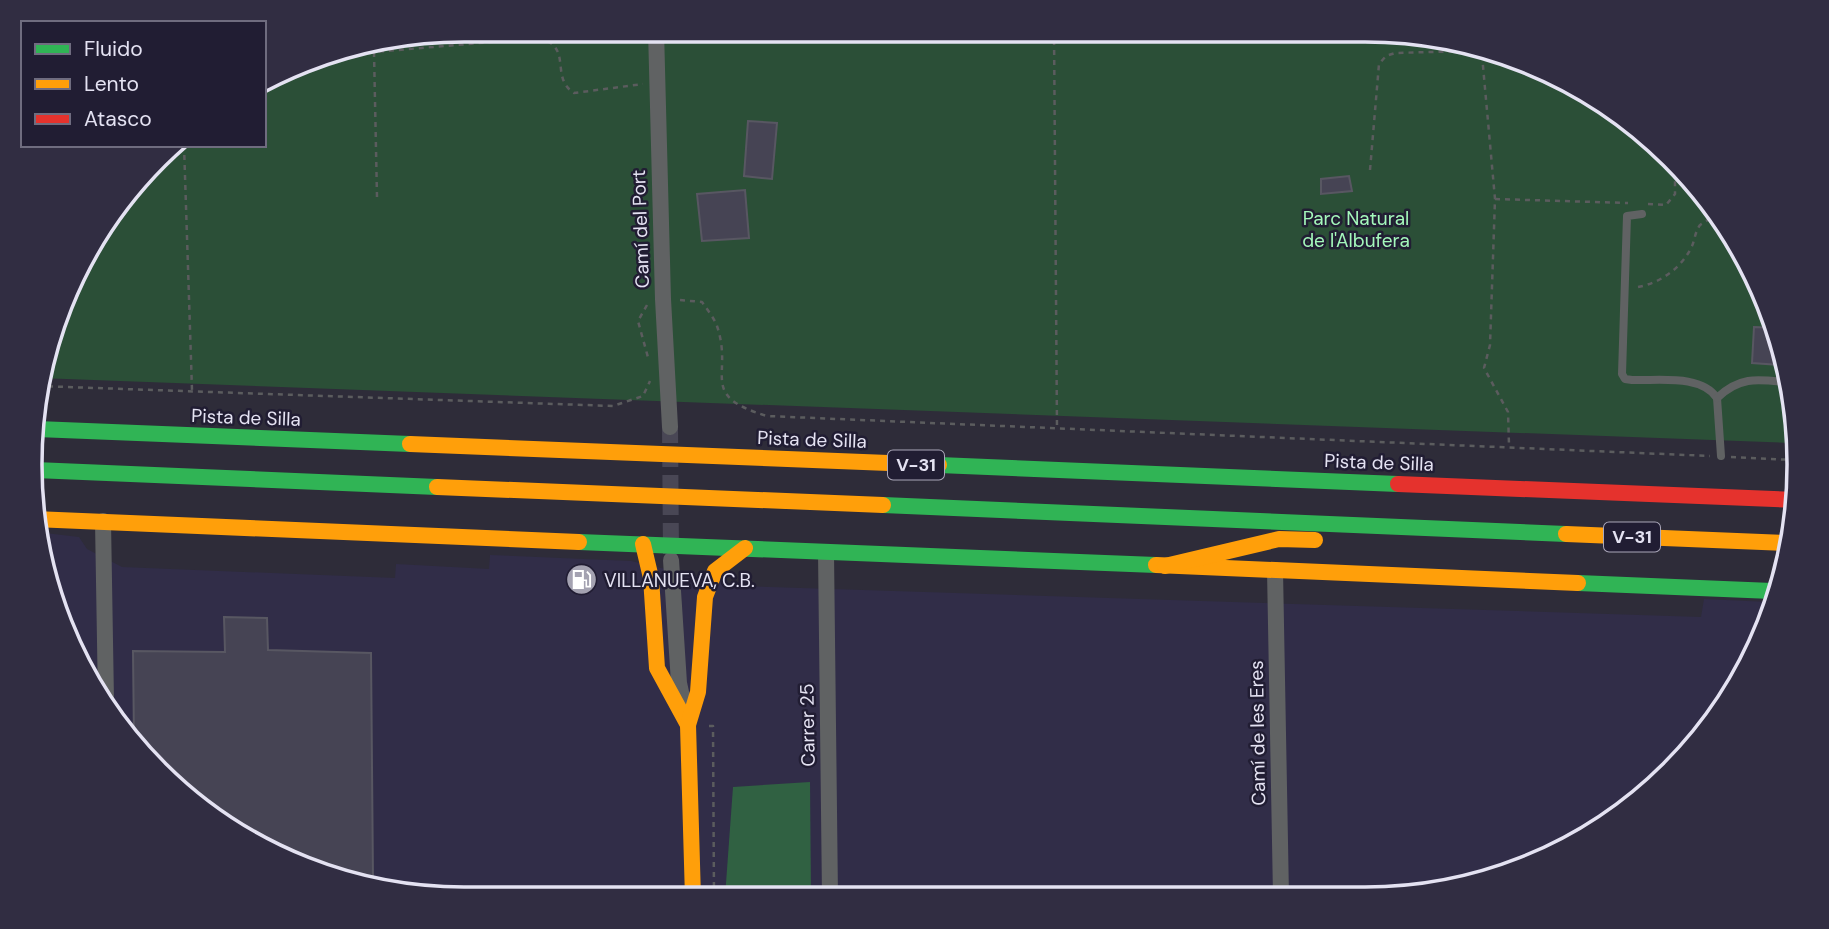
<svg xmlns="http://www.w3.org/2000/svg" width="1829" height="929" font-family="'DM Sans',sans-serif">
<rect width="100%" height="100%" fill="#2e2c39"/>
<path fill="#312d48" d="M37,532L79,537L87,549L122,567L395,578L396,564L489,569L490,555L631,561L738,586L1701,617L1704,599L1769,602L1755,656L1709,729L1629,810L1530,866L1422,895L436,898L273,855L157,772L75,657Z"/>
<path fill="#2b4f37" d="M465,30L1393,31L1556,74L1691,178L1776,324L1792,443L39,378L103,223L176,145H264V85L324,53Z"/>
<path fill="#306142" d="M810,782L811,897H725L733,787Z"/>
<g fill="#464454" stroke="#585762" stroke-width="2">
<path d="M748,121L777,123L772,179L744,176Z"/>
<path d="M1349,176L1352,191L1321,194V179Z"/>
<path d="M745,190L749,238L702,241L697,194Z"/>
<path d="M1754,327L1777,328L1781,365L1752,363Z"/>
<path d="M224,617L267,618L268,650L371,653L373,881L273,855L157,772L134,740L133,651L225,652Z"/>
</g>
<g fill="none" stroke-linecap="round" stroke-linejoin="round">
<path stroke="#494755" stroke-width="16" stroke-dasharray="16 8" stroke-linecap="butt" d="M670,427L671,554"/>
<g stroke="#5b5c5e" stroke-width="2.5" stroke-dasharray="5 5" stroke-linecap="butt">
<path d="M1054,30L1057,428"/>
<path d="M1482,55L1495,199L1490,345L1484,368L1508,412L1509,445"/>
<path d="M184,145L192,390"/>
<path d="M1370,170L1379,64L1386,56L1395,53L1467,51"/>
<path d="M377,197L374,52L539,38C574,47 549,77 574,93L643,84"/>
<path d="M1495,199L1628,203"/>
<path d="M1648,204L1666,205L1675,194V174"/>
<path d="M1638,287C1660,283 1682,268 1692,246C1695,239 1695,232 1700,225L1714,216"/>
<path d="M680,300L702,302C707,309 714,318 717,326C734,376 697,395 767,416L1710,456"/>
<path d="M647,305L638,321L649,361"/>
<path d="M38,386L613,406L643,396L650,381"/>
<path d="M1731,457L1794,460"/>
<path d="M709,726H713L714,898"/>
</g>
<g stroke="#606263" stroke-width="8">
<path d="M1642,214L1627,216L1622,374L1625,379L1632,380C1659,381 1701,374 1717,398L1721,456"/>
<path d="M1763,314H1770"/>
<path d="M1717,398C1739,377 1756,379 1784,382"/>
</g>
<g stroke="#606263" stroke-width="16">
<path d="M656,30L663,299L670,427"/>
<path d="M103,521L106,701"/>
<path d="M826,552L830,897"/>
<path d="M671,560L679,683L684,706"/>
<path d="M1275,570L1281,896"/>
</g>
<g stroke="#30b455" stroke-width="16">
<path d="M37,429L410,444"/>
<path d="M939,465L1398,484"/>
<path d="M35,470L437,487"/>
<path d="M883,505L1566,534"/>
<path d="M579,542L1156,565"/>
<path d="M1578,583L1772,591"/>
</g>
<g stroke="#ff9f0a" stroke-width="16">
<path d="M410,444L939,465"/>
<path d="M437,487L883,505"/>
<path d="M34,519L579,542"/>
<path d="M1566,534L1785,543"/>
<path d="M643,544L651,578L657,668L688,725"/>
<path d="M1156,565L1578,583"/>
<path d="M1165,566L1279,539L1315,540"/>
<path d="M693,898L688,725L698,692L705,597L715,571L745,548"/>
</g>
<path stroke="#e5322d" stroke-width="16" d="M1398,484L1796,500"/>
</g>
<defs>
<symbol id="fuel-disc" viewBox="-11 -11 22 22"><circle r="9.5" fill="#a4a2b1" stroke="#211d33"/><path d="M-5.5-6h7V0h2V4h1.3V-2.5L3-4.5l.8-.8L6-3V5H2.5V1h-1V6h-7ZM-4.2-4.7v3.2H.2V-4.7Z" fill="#fff"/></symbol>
</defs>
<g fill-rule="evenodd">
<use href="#fuel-disc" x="564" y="562" width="35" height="35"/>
</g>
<g text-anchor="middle" stroke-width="5" stroke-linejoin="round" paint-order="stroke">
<g fill="#211d33" stroke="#aaa7b9" stroke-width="2">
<rect x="888" y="450.5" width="56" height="29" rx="5"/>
<rect x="1604" y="522.5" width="56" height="29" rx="5"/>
</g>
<g font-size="18" font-weight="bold" fill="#e4e2f2">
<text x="916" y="471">V-31</text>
<text x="1632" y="543">V-31</text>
</g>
<g font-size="19" fill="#a4f8bb" stroke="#211d33">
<text x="1356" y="225">Parc Natural<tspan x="1356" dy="22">de l'Albufera</tspan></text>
</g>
<g font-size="19" fill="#e4e2f2" stroke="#211d33">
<text transform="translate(640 229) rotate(-92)" y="7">Camí del Port</text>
<text transform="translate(246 417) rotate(2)" y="7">Pista de Silla</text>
<text transform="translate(812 439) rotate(2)" y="7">Pista de Silla</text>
<text transform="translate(1379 462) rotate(2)" y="7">Pista de Silla</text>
<text transform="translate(807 725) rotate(-91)" y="7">Carrer 25</text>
<text transform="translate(1257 733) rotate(-91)" y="7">Camí de les Eres</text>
</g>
<g font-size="19" fill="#e4e2f2" stroke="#211d33" text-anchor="start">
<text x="604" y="587">VILLANUEVA, C.B.</text>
</g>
</g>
<path d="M0 0H1829V929H0ZM464 42H1365A422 422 0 0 1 1787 464V465A422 422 0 0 1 1365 887H464A422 422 0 0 1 42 465V464A422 422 0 0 1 464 42Z" fill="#312d42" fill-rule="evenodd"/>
<path fill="none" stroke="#e4e2f2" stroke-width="3.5" d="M464 42H1365A422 422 0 0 1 1787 464V465A422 422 0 0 1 1365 887H464A422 422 0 0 1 42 465V464A422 422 0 0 1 464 42Z"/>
<rect x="21" y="21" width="245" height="126" fill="#211d33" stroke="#6f6c7f" stroke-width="2"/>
<rect x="35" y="44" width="35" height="10" fill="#30b455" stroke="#6f6c7f" stroke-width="2"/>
<text x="84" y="56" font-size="21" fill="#e4e2f2">Fluido</text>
<rect x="35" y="79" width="35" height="10" fill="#ff9f0a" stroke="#6f6c7f" stroke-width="2"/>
<text x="84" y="91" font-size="21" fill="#e4e2f2">Lento</text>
<rect x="35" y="114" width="35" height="10" fill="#e5322d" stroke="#6f6c7f" stroke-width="2"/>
<text x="84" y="126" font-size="21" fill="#e4e2f2">Atasco</text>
</svg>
